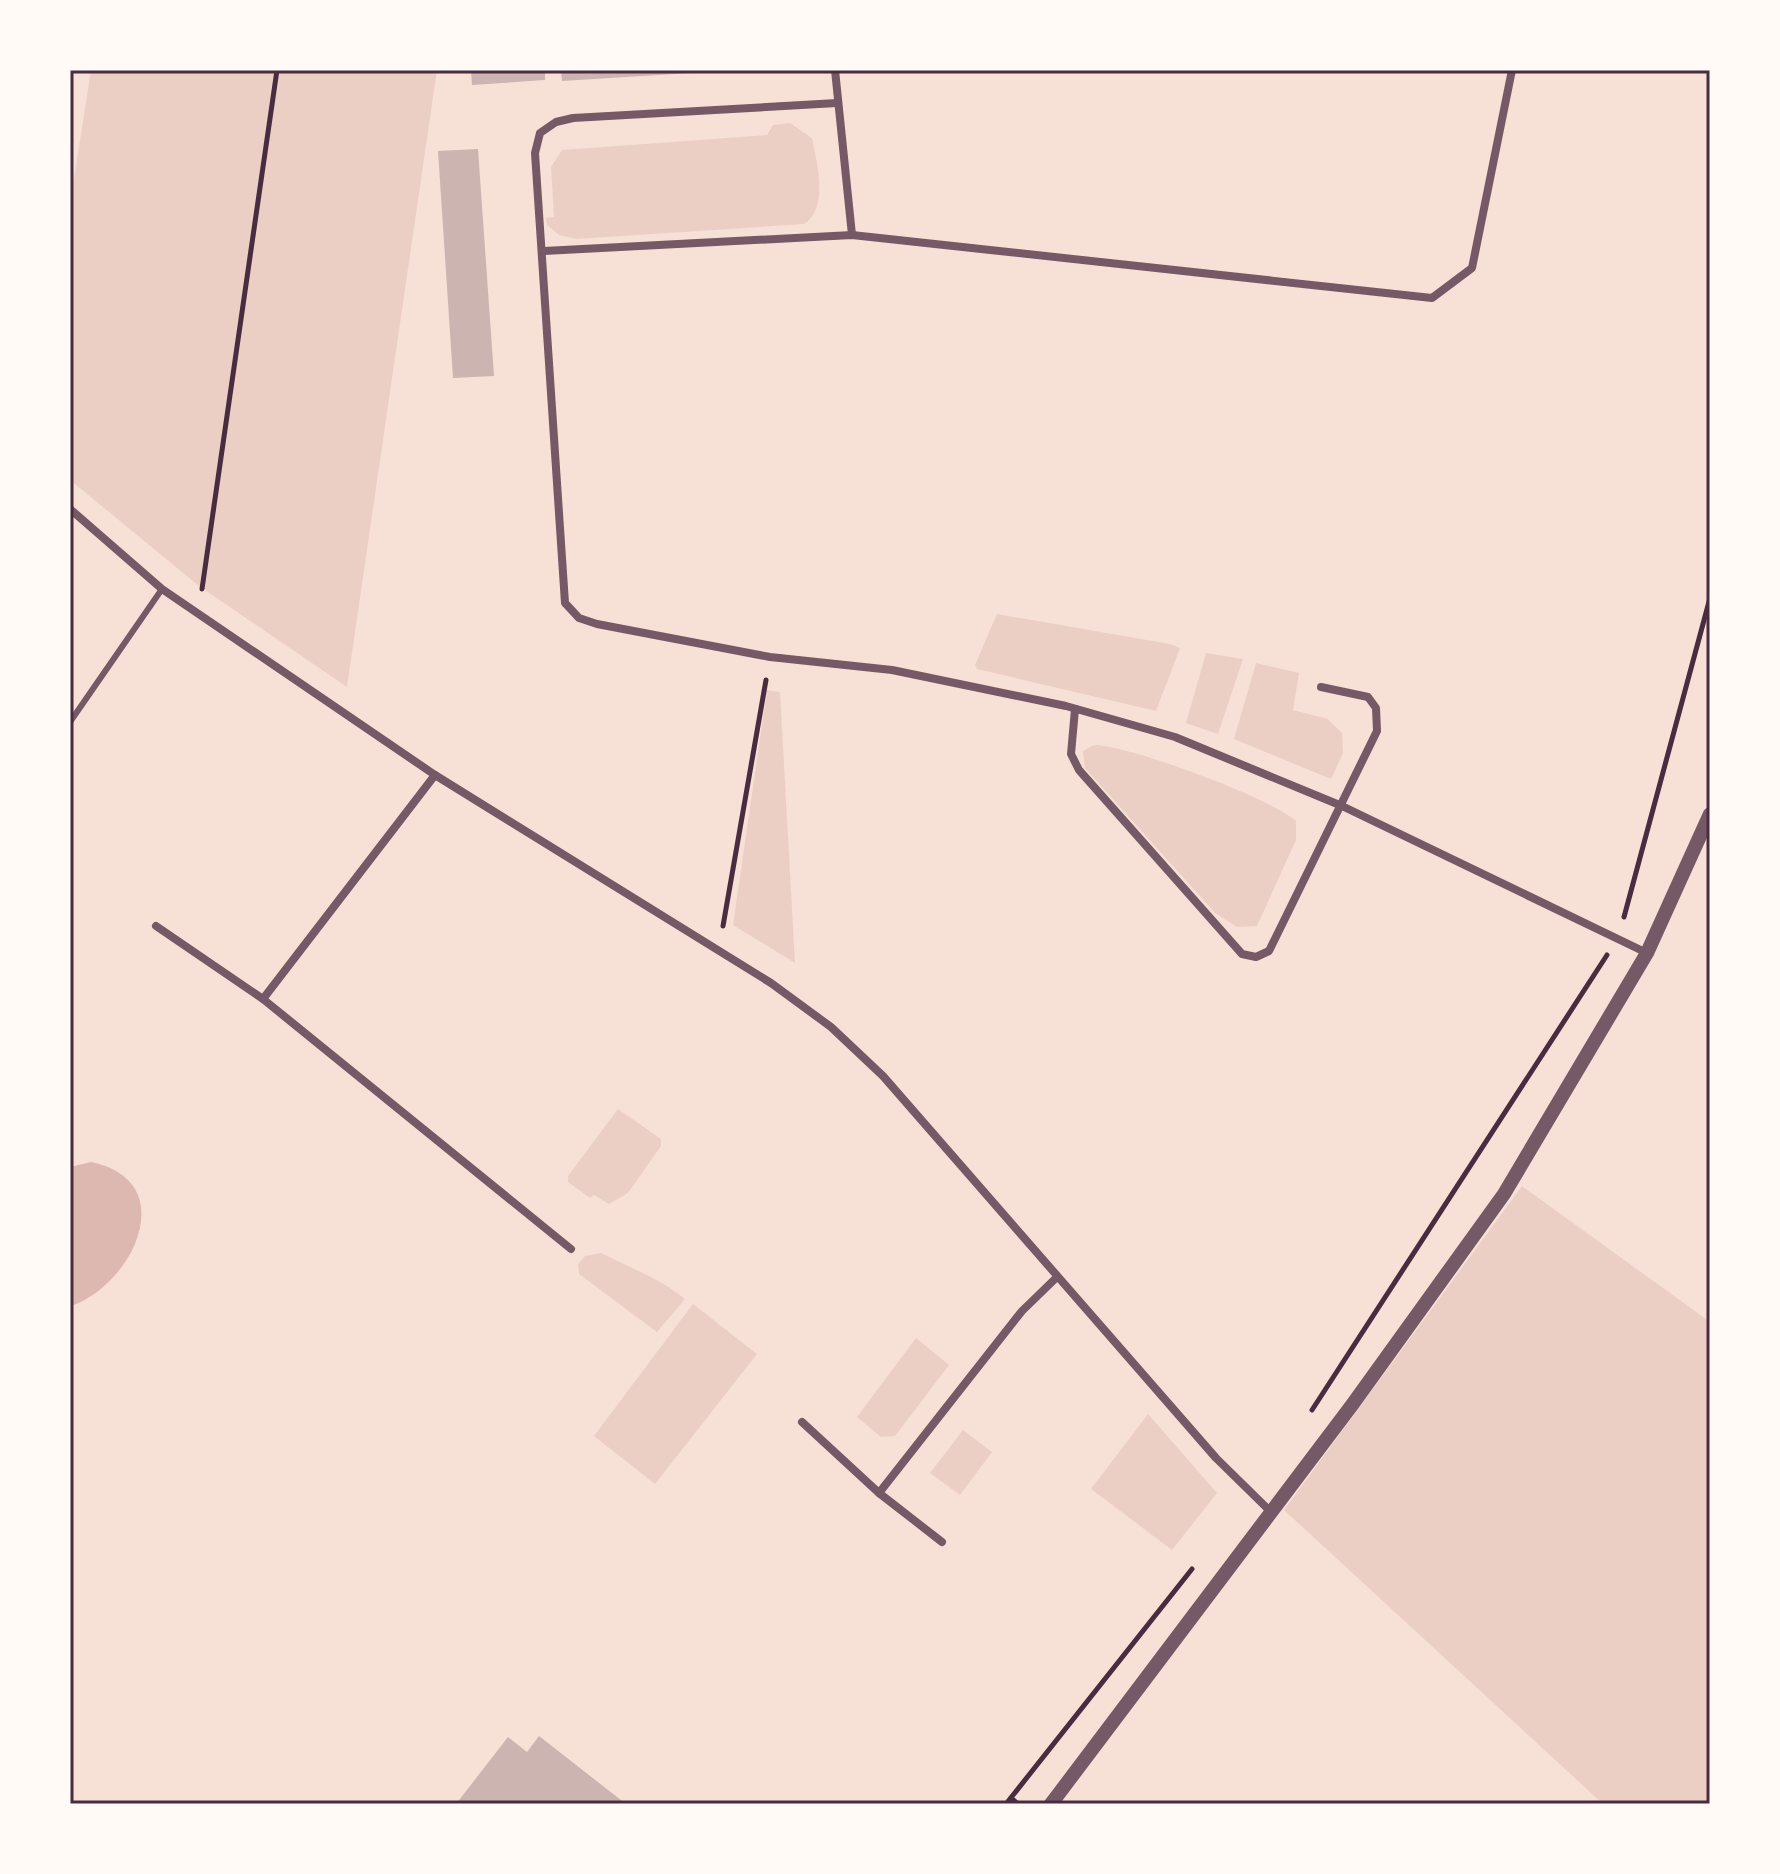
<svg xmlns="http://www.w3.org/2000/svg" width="1780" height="1874" font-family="Manrope,sans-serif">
<rect width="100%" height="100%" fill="#f7e1d7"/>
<g fill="#ebcfc5">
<path d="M91,70H437L347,687L199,586L70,480V204Z"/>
<path d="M790,123L812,138C817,163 829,208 804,224L576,239L559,235L547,225L546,218L554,217L551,167L562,150L767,135L773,125Z"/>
<path d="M997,614L1170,644L1180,648L1156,711L977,669L975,665Z"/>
<path d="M1206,653L1243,659L1218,734L1186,723Z"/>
<path d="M1256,663L1299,673L1293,710L1328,719L1342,733L1343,753L1331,779L1234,739Z"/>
<path d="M767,690L780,692L795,963L733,925Z"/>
<path d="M1094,745C1128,745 1271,798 1296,821V840L1257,926L1237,927L1215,913L1085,768L1083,751Z"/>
<path d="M618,1109L661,1139V1146L628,1193L609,1204L594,1195L590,1198L568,1182V1176Z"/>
<path d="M1522,1186L1710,1322V1804H1603L1284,1510Z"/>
<path d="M601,1253C629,1267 661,1279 685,1299L657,1332L579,1274L578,1264L585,1256Z"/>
<path d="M693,1304L757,1354L655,1484L594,1436Z"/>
<path d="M916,1338L949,1365L895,1436L881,1437L857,1417Z"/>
<path d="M1148,1414L1217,1493L1172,1550L1091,1489Z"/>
<path d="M963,1430L992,1452L960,1495L930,1473Z"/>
</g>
<path fill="#dcb8b0" d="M91,1162C182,1181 134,1284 71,1306L70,1167Z"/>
<g fill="#ccb4b1">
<path d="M471,70H545V80L472,85Z"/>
<path d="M561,70H707V72L562,81Z"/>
<path d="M478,149L494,376L453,378L438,151Z"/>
<path d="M539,1736L626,1804H456L508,1737L527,1752Z"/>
</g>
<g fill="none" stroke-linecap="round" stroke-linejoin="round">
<g stroke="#4a2c40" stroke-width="5">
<path d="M202,589L277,70"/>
<path d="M1624,917L1710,598"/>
<path d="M723,926L766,680"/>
<path d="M1312,1410L1607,955"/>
<path d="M1011,1798L1018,1804"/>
<path d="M1006,1804L1192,1569"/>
</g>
<path stroke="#755966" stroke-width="6" d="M70,722L162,589"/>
<g stroke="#755966" stroke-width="8">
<path d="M835,70L852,235"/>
<path d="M837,103L573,118L556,122L540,133L535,153L565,603L579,618L597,624L770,657L892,670L1066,706L1175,737L1342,806L1647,953"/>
<path d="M544,251L852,235L1432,298L1472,268L1512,70"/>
<path d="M70,509L162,589L435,775L771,983L831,1027L883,1076L1216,1458L1271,1512"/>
<path d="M1075,709L1071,754L1079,770L1242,954L1256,957L1269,951L1377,731L1376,708L1368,697L1321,687"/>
<path d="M156,926L263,999L571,1249"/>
<path d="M263,999L435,775"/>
<path d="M802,1422L879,1493L942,1542"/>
<path d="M879,1493L1022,1311L1057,1277"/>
</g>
<path stroke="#755966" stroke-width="14" d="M1051,1804L1352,1405L1504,1194L1647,953L1710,814"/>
</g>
<rect width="1780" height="1874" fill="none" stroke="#fffaf5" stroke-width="144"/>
<rect x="72" y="72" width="1636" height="1730" fill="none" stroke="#4a2c40" stroke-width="3"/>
</svg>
